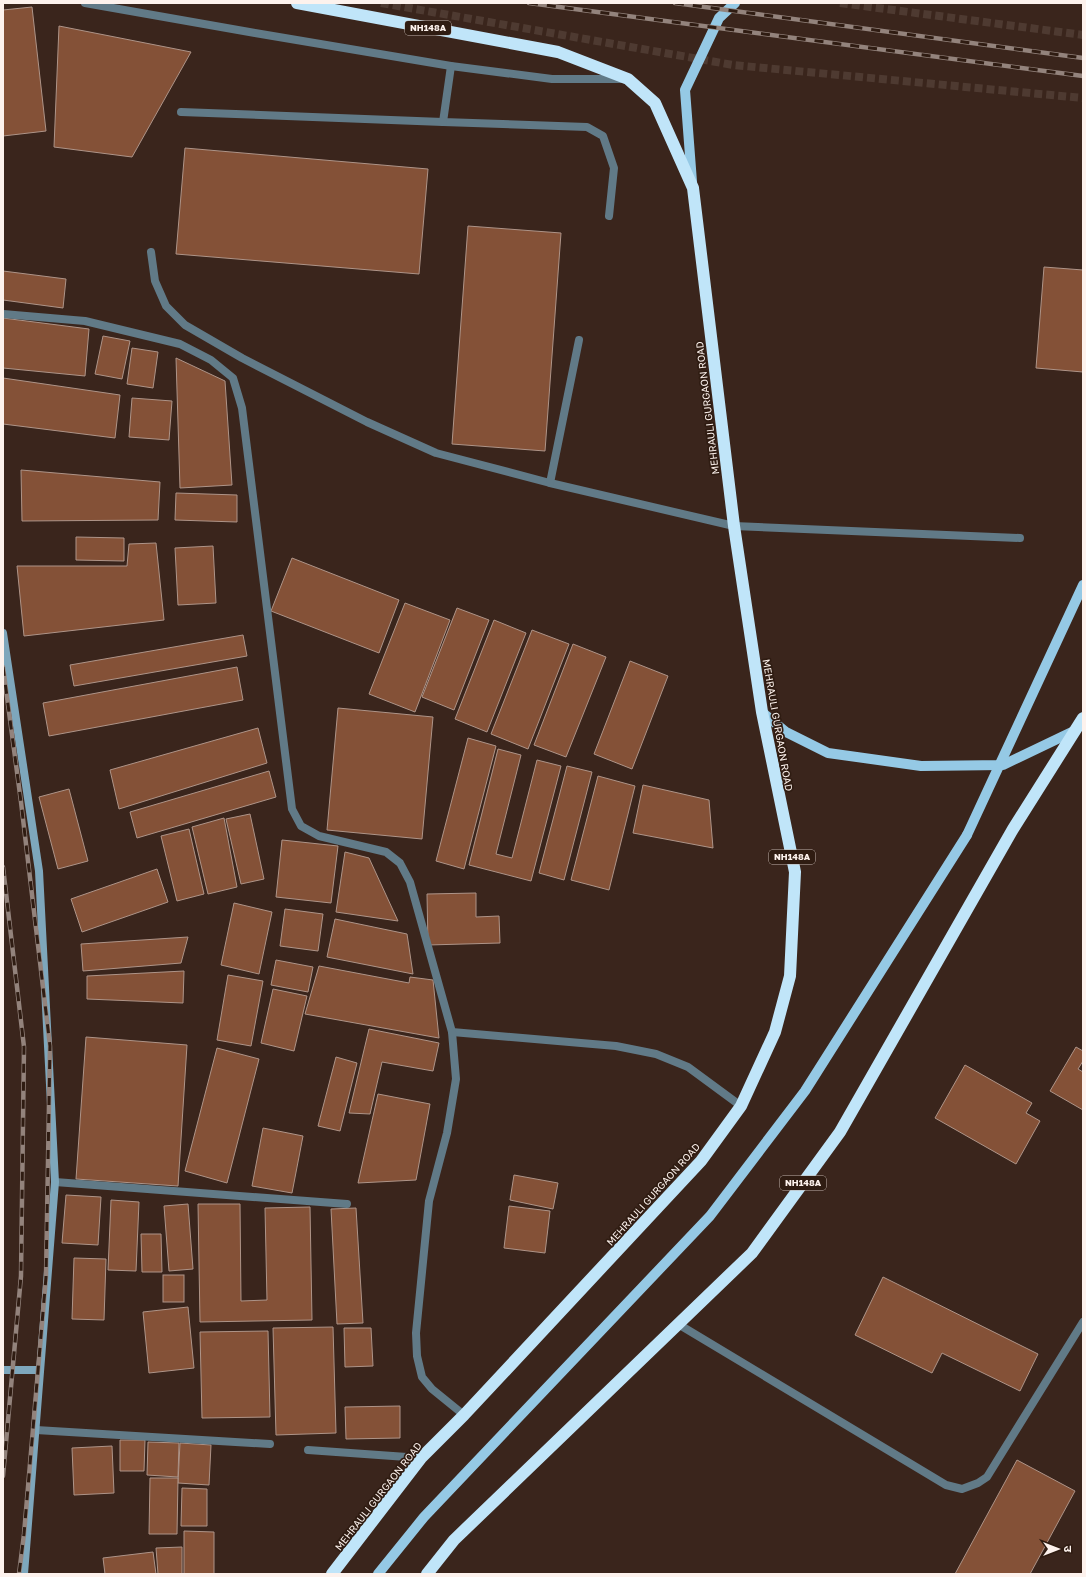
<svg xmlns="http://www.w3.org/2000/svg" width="1086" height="1577" font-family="'Golos Text','Noto Sans Devanagari',sans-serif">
<rect width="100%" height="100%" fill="#3a251c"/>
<g fill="#845137" stroke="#ae9488">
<path d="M32,7L46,131L3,136V10Z"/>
<path d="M59,26L191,52L132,157L54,147Z"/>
<path d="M185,148L428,169L419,274L176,254Z"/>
<path d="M468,226L561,233L545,451L452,444Z"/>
<path d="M1044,267L1083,270V372L1036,368Z"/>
<path d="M3,271L66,279L63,308L3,300Z"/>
<path d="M3,318L89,329L85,376L3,368Z"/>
<path d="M103,336L130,341L122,379L95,374Z"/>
<path d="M132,348L158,352L153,388L127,384Z"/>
<path d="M176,358L225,381L232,485L180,488Z"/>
<path d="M3,378L120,395L115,438L3,424Z"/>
<path d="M132,398L172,401L169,440L129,437Z"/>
<path d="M21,470L160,482L158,520L22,521Z"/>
<path d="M176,493L237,495V522L175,520Z"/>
<path d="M76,537L124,538V561L76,560Z"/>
<path d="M156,543L164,620L24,636L17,566H127L129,544Z"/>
<path d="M213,546L216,603L178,605L175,548Z"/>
<path d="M292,558L399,600L379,653L271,611Z"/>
<path d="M405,603L450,620L415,712L369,694Z"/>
<path d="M457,608L489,620L454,710L422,697Z"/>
<path d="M494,620L526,633L487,732L455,719Z"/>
<path d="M532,630L569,644L528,749L491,734Z"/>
<path d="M243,635L247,656L74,686L70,665Z"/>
<path d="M573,644L606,657L566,757L534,745Z"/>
<path d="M630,661L668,676L632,769L594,754Z"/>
<path d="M237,667L243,700L49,736L43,703Z"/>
<path d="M338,708L433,717L422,839L327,830Z"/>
<path d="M258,728L267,763L119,809L110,770Z"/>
<path d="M468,738L496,746L464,869L436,861Z"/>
<path d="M498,749L521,755L496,854L512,858L537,760L561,766L531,881L469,865Z"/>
<path d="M567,766L592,772L564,880L539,873Z"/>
<path d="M269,771L276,797L137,838L130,812Z"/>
<path d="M598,776L635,786L609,890L571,880Z"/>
<path d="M643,785L709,800L713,848L633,833Z"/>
<path d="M69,789L88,861L58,869L39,797Z"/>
<path d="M250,814L264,879L241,884L226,819Z"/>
<path d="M224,818L237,887L208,894L192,827Z"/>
<path d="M189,829L204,894L177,901L161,836Z"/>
<path d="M282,840L338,846L331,903L276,897Z"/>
<path d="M345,852L369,858L398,921L336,912Z"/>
<path d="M157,869L168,902L82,932L71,899Z"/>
<path d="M476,893V917L499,916L500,943L428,945L427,894Z"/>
<path d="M234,903L272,912L259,974L221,965Z"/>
<path d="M285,909L323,914L318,951L280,946Z"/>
<path d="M335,919L407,934L413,974L327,957Z"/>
<path d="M188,937L181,963L83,971L81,944Z"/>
<path d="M276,960L313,967L308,992L271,985Z"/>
<path d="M319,966L409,983L410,977L433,980L439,1038L305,1014Z"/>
<path d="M184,971L183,1003L87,999V976Z"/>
<path d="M228,975L263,981L251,1046L217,1040Z"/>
<path d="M273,989L307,996L294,1051L261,1043Z"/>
<path d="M369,1029L439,1043L433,1071L382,1062L370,1114L349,1113Z"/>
<path d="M86,1037L187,1045L178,1186L76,1179Z"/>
<path d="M1076,1047L1083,1051V1061L1078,1069L1083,1072V1110L1050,1091Z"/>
<path d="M217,1048L259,1059L227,1183L185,1171Z"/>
<path d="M336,1057L357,1063L340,1131L318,1126Z"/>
<path d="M965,1065L1032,1103L1026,1113L1040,1121L1016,1164L935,1118Z"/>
<path d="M378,1094L430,1104L416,1180L358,1183Z"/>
<path d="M263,1128L303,1136L292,1193L252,1186Z"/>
<path d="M514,1175L558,1183L553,1209L510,1200Z"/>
<path d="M66,1195L101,1197L98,1245L62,1243Z"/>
<path d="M111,1200L139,1202L136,1271L108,1270Z"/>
<path d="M188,1204L193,1269L169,1271L164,1206Z"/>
<path d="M198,1204H240L241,1301L267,1300L265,1208L310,1207L312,1320L200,1322Z"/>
<path d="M509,1206L550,1211L545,1253L504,1248Z"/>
<path d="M356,1208L363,1323L337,1324L331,1209Z"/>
<path d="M141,1234H161L162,1272H142Z"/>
<path d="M74,1258L106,1259L104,1320L72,1319Z"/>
<rect x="163" y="1275" width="21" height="27"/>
<path d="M883,1277L1038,1354L1020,1391L942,1353L932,1373L855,1335Z"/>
<path d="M188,1307L194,1368L149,1373L143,1312Z"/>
<path d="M333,1327L336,1433L276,1435L273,1328Z"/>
<path d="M344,1328H371L373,1366L345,1367Z"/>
<path d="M268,1331L270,1417L202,1418L200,1332Z"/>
<path d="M400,1406V1438L346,1439L345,1407Z"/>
<path d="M120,1440H145L144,1471H120Z"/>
<path d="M148,1442L179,1443L178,1477L147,1475Z"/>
<path d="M180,1443L211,1445L209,1485L178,1483Z"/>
<path d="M112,1446L114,1493L74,1495L72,1448Z"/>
<path d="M1017,1460L1075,1491L1030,1574H955Z"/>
<path d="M150,1478H178L177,1534H149Z"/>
<path d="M182,1488L207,1489V1526H181Z"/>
<path d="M184,1531L214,1532V1574H184Z"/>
<path d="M182,1547V1574H158L156,1548Z"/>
<path d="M153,1552L156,1574H105L103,1558Z"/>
</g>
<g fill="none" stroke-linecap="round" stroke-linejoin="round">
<g stroke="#4e3a31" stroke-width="8" stroke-dasharray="8 4" stroke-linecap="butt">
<path d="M381,3L733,65L1083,98"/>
<path d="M840,3L1083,35"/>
</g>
<g stroke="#617a87" stroke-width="8">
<path d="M451,66L443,122L587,127L603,136L614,168L609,216"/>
<path d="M181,112L443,122"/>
<path d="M151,252L155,281L166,306L185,325L242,358L367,422L436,453L550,483L734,526L1020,538"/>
<path d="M550,483L579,340"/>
<path d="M678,1324L946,1485L962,1489L978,1483L987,1477L1083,1322"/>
</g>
<g stroke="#617a87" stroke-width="8">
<path d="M85,3L255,33L451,66L552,79H621"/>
<path d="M3,314L85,321L180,344L211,360L233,378L242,408L292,809L301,826L319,836L386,852L400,863L410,882L452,1032L616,1046L656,1054L688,1067L741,1106"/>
<path d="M452,1032L456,1079L447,1133L429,1201L416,1333L417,1356L422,1377L432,1389L464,1415"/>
<path d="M55,1182L347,1204"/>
<path d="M36,1430L270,1444"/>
<path d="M308,1450L421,1458"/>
</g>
<g stroke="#7ea7bc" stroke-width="8">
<path d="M3,633L39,871L55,1182L24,1574"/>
<path d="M3,1370H40"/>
</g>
<g stroke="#95c9e5" stroke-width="10">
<path d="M692,182L685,90L719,18L735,3"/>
<path d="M762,712L786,732L828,753L921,766L1003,765L1074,731"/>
<path d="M378,1574L424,1517L710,1216L805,1091L967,835"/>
</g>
<g stroke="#c0e5f9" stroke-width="12">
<path d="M297,3L558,52L628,79L655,103L693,188L734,526L762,712L795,872L790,976L775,1032L741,1106L701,1161L464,1415L421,1458L332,1574"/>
<path d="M427,1574L454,1540L752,1253L840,1132L1013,829L1083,718"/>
</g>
<defs>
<g id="rail">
<path d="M529,3L1083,76"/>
<path d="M675,3L1083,58"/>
<path d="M3,667L21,802L50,1046L46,1277L24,1534L19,1574"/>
<path d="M3,867L24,1047L21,1276L3,1476"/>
</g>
</defs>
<use href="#rail" stroke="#93837c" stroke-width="4.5"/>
<use href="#rail" stroke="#2f1c12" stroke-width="3" stroke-dasharray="9" stroke-linecap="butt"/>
<path stroke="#95c9e5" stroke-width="10" d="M967,835L1083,585"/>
</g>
<g text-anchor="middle" stroke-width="3.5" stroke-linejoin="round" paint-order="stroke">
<g fill="#2f1c12" stroke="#bfb2ab" stroke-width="1">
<rect x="405" y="21" width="46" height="14" rx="3"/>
<rect x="769" y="850" width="46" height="14" rx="3"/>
<rect x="780" y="1176" width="46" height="14" rx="3"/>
</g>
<g font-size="9" font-weight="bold" fill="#fdf2ed">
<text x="428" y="31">NH148A</text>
<text x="792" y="860">NH148A</text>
<text x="803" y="1186">NH148A</text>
</g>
<g font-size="10" fill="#fdf2ed" stroke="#2f1c12">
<text transform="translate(707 408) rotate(-97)" y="4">MEHRAULI GURGAON ROAD</text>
<text transform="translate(778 725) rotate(80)" y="4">MEHRAULI GURGAON ROAD</text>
<text transform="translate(653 1194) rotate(-48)" y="4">MEHRAULI GURGAON ROAD</text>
<text transform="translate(378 1496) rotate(-52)" y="4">MEHRAULI GURGAON ROAD</text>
</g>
</g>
<rect width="1086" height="1577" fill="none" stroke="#fdf2ed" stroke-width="8"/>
<g transform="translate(1058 1549) rotate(90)" stroke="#2f1c12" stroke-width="3" paint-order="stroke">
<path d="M0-3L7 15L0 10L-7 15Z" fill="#fdf2ed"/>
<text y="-6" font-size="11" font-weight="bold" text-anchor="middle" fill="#fdf2ed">उ</text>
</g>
</svg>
